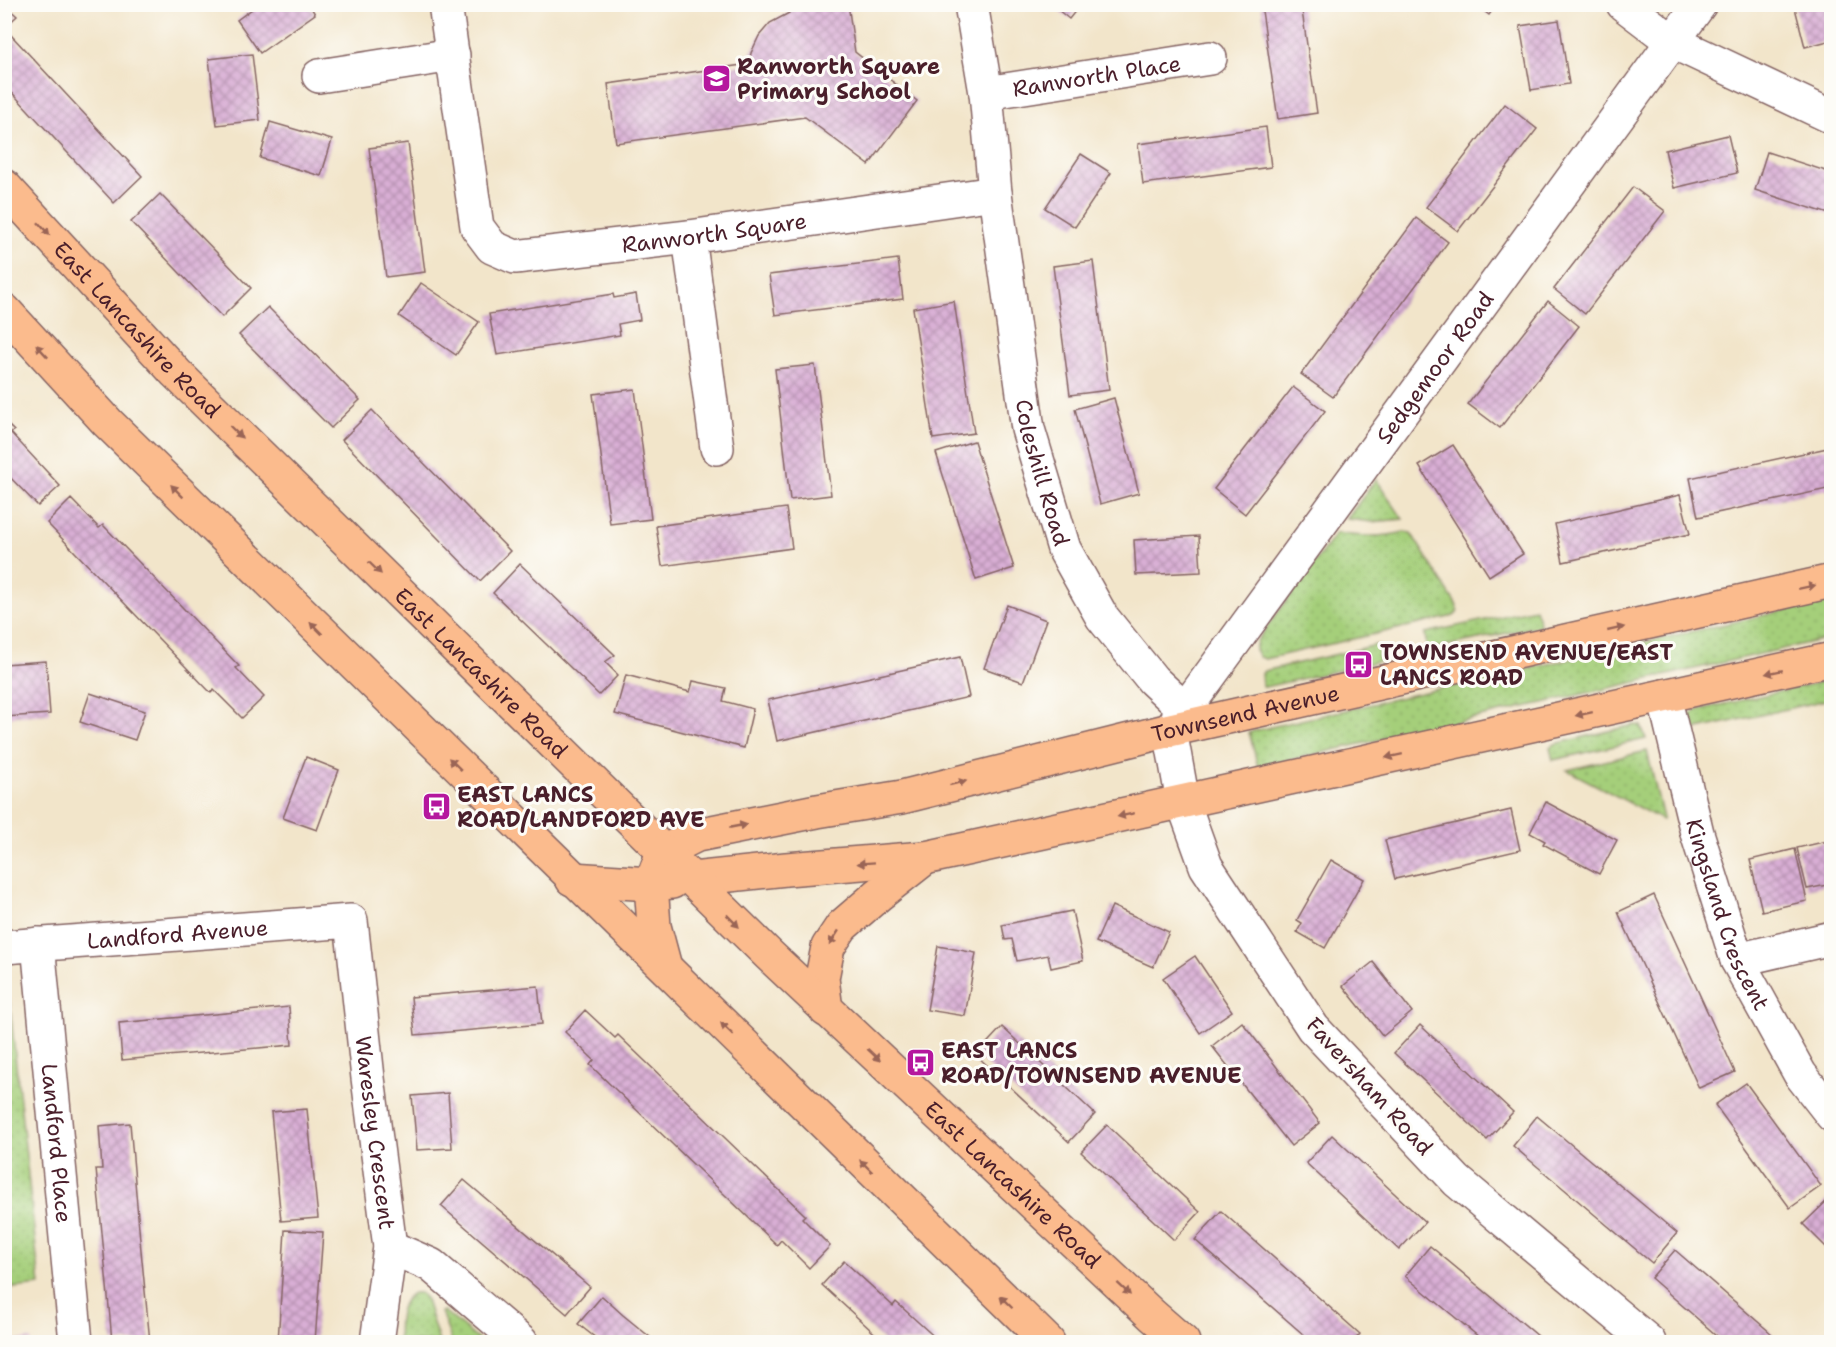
<svg xmlns="http://www.w3.org/2000/svg" width="1836" height="1347" font-family="'Shantell Sans',sans-serif">
<defs>
<pattern id="grass-dots" width="8" height="8" patternUnits="userSpaceOnUse" patternTransform="scale(1.5)"><rect width="8" height="8" fill="#a5cf7a"/><path d="M2 2h.1M6 6h.1" fill="none" stroke="#90b16a" stroke-width="1.8" stroke-linecap="round"/></pattern>
<pattern id="building-cross-hatch" width="8" height="8" patternUnits="userSpaceOnUse" patternTransform="scale(1.5)"><rect width="8" height="8" fill="#d9afd5"/><path d="M0 0l8 8M0 8l8-8" fill="none" stroke="#b28ead"/></pattern>
</defs>
<rect width="100%" height="100%" fill="#fdfcf7"/>
<filter id="ink" filterUnits="userSpaceOnUse"><feTurbulence type="fractalNoise" baseFrequency=".0167" numOctaves="2"/><feDisplacementMap in="SourceGraphic" scale="12" xChannelSelector="R" yChannelSelector="G"/><feConvolveMatrix kernelMatrix="1 2 1 2 8 2 1 2 1" color-interpolation-filters="sRGB"/></filter>
<filter id="wash" filterUnits="userSpaceOnUse"><feTurbulence type="fractalNoise" baseFrequency=".008" numOctaves="4" result="noise"/><feDisplacementMap in="SourceGraphic" scale="24" xChannelSelector="R" yChannelSelector="G"/><feGaussianBlur stdDeviation="1.35" result="paint"/><feColorMatrix in="noise" values="0 0 0 0 0 0 0 0 0 0 0 0 0 0 0 0 0 1.4 0 .05"/><feComposite in="paint" operator="in"/></filter>
<g filter="url(#wash)">
<rect width="100%" height="100%" fill="#f2e5ca"/>
<g fill="url(#grass-dots)" stroke="#787752" stroke-width="1.5">
<path d="M1376,479L1403,519L1372,522L1347,519Z"/>
<path d="M1404,532L1411,533L1456,604L1459,611L1454,616L1265,659L1259,657L1255,650L1257,641L1336,533C1360,537 1381,538 1404,532Z"/>
<path d="M1831,600V638L1258,767L1249,732Z"/>
<path d="M1535,609L1540,623L1539,626L1427,650L1425,633Z"/>
<path d="M1377,645L1380,661L1265,687L1262,685L1261,675L1264,671Z"/>
<path d="M1831,680V699L1685,732L1684,723L1689,715L1698,710Z"/>
<path d="M1634,725L1641,726L1646,739L1553,760L1550,748L1555,744Z"/>
<path d="M1647,751L1663,818L1662,820L1567,770Z"/>
<path d="M9,999L40,1285L5,1289L4,1000Z"/>
<path d="M413,1293H420L425,1297L439,1342H398C399,1325 396,1303 413,1293Z"/>
<path d="M444,1311L481,1342H452L441,1312Z"/>
</g>
<g id="blocks">
<g fill="url(#building-cross-hatch)">
<path d="M4,4L17,16L4,28Z"/>
<path d="M259,4H309L315,14L260,53L237,20Z"/>
<path d="M787,4H848L855,52L917,101L869,165L805,117L616,143L608,84L749,64L751,53L759,36L770,23L789,13Z"/>
<path d="M1051,4H1081L1069,19Z"/>
<path d="M1261,4H1301L1317,113L1278,119Z"/>
<path d="M1475,4H1497L1489,15Z"/>
<path d="M1794,4H1832V40L1805,47Z"/>
<path d="M1559,20L1569,84L1531,90L1520,26Z"/>
<path d="M11,35L142,176L114,203L4,84V41Z"/>
<path d="M252,54L260,120L217,125L209,59Z"/>
<path d="M1505,104L1537,129L1458,231L1426,207Z"/>
<path d="M270,122L332,140L321,176L260,158Z"/>
<path d="M1266,127L1271,167L1143,184L1138,144Z"/>
<path d="M1728,135L1737,173L1674,188L1665,150Z"/>
<path d="M408,143L425,272L386,277L369,148Z"/>
<path d="M1767,152L1832,173V215L1755,190Z"/>
<path d="M1081,154L1111,173L1075,227L1045,208Z"/>
<path d="M1633,187L1665,211L1585,314L1554,289Z"/>
<path d="M160,194L251,288L222,317L131,222Z"/>
<path d="M1416,218L1448,242L1333,397L1301,374Z"/>
<path d="M898,259L903,299L775,315L769,275Z"/>
<path d="M1093,261L1109,390L1070,395L1053,266Z"/>
<path d="M421,283L479,322L456,355L399,316Z"/>
<path d="M613,294L614,298L636,294L640,320L618,324L620,335L497,355L489,314Z"/>
<path d="M954,301L974,433L933,439L913,308Z"/>
<path d="M1548,301L1579,326L1500,428L1468,404Z"/>
<path d="M268,307L360,400L331,428L239,335Z"/>
<path d="M815,365L831,495L790,500L775,369Z"/>
<path d="M1293,387L1325,411L1245,514L1214,489Z"/>
<path d="M635,389L651,519L610,524L593,394Z"/>
<path d="M1114,398L1139,493L1100,504L1075,409Z"/>
<path d="M372,410L510,551L480,581L342,440Z"/>
<path d="M4,421L14,431L11,433L60,486L38,506L4,471Z"/>
<path d="M974,441L1014,568L976,580L936,453Z"/>
<path d="M1453,445L1523,554L1489,576L1419,466Z"/>
<path d="M1832,447V488L1698,517L1690,478Z"/>
<path d="M1680,495L1690,534L1563,562L1555,524Z"/>
<path d="M71,499L99,528L103,525L239,666L236,668L264,697L242,718L214,690L211,693L47,523Z"/>
<path d="M786,508L792,548L662,566L656,526Z"/>
<path d="M1199,536L1201,572L1136,575L1134,540Z"/>
<path d="M520,564L615,655L605,662L618,675L599,695L493,593Z"/>
<path d="M1007,605L1046,620L1023,682L984,668Z"/>
<path d="M960,657L969,697L777,741L768,700Z"/>
<path d="M46,661L50,714L4,717V664Z"/>
<path d="M626,675L690,692L693,681L726,688L723,701L753,709L744,748L615,714Z"/>
<path d="M90,693L145,711L135,740L80,722Z"/>
<path d="M306,757L339,770L317,830L283,818Z"/>
<path d="M1546,802L1617,840L1599,874L1543,844L1545,841L1530,833Z"/>
<path d="M1511,810L1520,850L1395,879L1385,840Z"/>
<path d="M1832,840V884L1807,889L1797,848Z"/>
<path d="M1795,849L1807,901L1762,911L1750,860Z"/>
<path d="M1331,860L1364,879L1325,948L1297,932L1302,923L1297,920Z"/>
<path d="M1654,895L1735,1072L1699,1088L1618,912Z"/>
<path d="M1112,906L1169,932L1153,967L1096,942Z"/>
<path d="M1072,911L1083,961L1051,968L1048,955L1017,961L1012,939L1005,940L1002,925Z"/>
<path d="M938,946L976,953L965,1016L927,1010Z"/>
<path d="M1195,956L1232,1011L1200,1033L1163,978Z"/>
<path d="M1373,962L1412,1012L1383,1036L1343,986Z"/>
<path d="M538,986L542,1024L415,1035L411,997Z"/>
<path d="M289,1007L292,1045L122,1060L119,1023Z"/>
<path d="M585,1010L615,1038L618,1035L805,1215L802,1218L830,1246L809,1268L781,1240L777,1245L590,1065L594,1060L565,1032Z"/>
<path d="M1242,1022L1320,1123L1291,1146L1212,1046Z"/>
<path d="M1420,1025L1513,1112L1487,1140L1394,1053Z"/>
<path d="M1002,1027L1095,1114L1069,1142L976,1055Z"/>
<path d="M1746,1083L1821,1186L1790,1208L1715,1105Z"/>
<path d="M448,1093L452,1148L417,1150L412,1096Z"/>
<path d="M307,1109L318,1218L281,1221L271,1112Z"/>
<path d="M1537,1116L1677,1233L1652,1263L1513,1146Z"/>
<path d="M130,1123L140,1240L150,1342H112L110,1318L96,1169H102L99,1126Z"/>
<path d="M1107,1125L1200,1212L1174,1240L1081,1152Z"/>
<path d="M1332,1135L1425,1222L1399,1250L1306,1163Z"/>
<path d="M464,1180L590,1287L567,1314L441,1206Z"/>
<path d="M1830,1198L1832,1199V1253L1803,1224Z"/>
<path d="M1221,1211L1360,1334L1353,1342H1312L1195,1240Z"/>
<path d="M285,1230L323,1232L315,1342H278Z"/>
<path d="M1430,1246L1500,1304L1545,1342H1485L1405,1276Z"/>
<path d="M1675,1250L1772,1334L1764,1342H1724L1651,1278Z"/>
<path d="M844,1261L893,1306L896,1302L940,1342H884L822,1285Z"/>
<path d="M602,1296L623,1315L656,1342H601L578,1324Z"/>
<path d="M31,1339L32,1342H9V1341Z"/>
</g>
</g>
</g>
<g filter="url(#ink)">
<use href="#blocks" fill-opacity="0" stroke="#856463" stroke-width="1.5"/>
<g fill="none" stroke-linecap="round" stroke-linejoin="round">
<defs>
<g id="street">
<path id="s1" d="M445,4L477,227L492,247L515,257L689,237L995,193L986,93L971,4"/>
<path d="M1623,4L1673,42L1832,117"/>
<path d="M319,76L453,55"/>
<path id="s2" d="M986,93L1210,58"/>
<path id="s3" d="M995,193L1028,429L1064,549L1102,617L1153,680L1185,710"/>
<path d="M689,237L717,448"/>
<path id="s4" d="M1664,696L1697,833L1737,960L1800,1074L1832,1115"/>
<path id="s5" d="M38,944L76,1342"/>
<path id="s6" d="M4,947L351,921L368,1078L390,1247L377,1342"/>
<path d="M1737,960L1832,938"/>
<path d="M390,1247L431,1265L521,1342"/>
<path id="s7" d="M1649,1342L1457,1181L1313,1028L1206,866L1183,802L1170,730L1700,4"/>
</g>
<g id="primary">
<path id="s8" d="M663,852L697,835L817,811L902,797L1170,730L1832,581"/>
<path d="M692,879L786,869L925,858L1832,659"/>
<path d="M826,1010L822,978L828,947L842,926L878,895L925,858"/>
</g>
<g id="highway">
<path id="s9" d="M4,186L176,373L769,955L1152,1315L1183,1342"/>
<path d="M4,310L108,423L1048,1342"/>
<path d="M663,852L651,884L654,926L665,967"/>
<path d="M572,879L651,884L672,882"/>
</g>
</defs>
<use href="#street" stroke="#856463" stroke-width="36"/>
<use href="#primary" stroke="#856463" stroke-width="36"/>
<use href="#highway" stroke="#856463" stroke-width="36"/>
<use href="#street" stroke="#fff" stroke-width="33"/>
<use href="#primary" stroke="#fbbb8d" stroke-width="33"/>
<use href="#highway" stroke="#fbbb8d" stroke-width="33"/>
</g>
<defs><path id="oneway-solid" d="M-6-.8H1V-3.2L6.5 0L1 3.2V.8H-6Z" transform="scale(1.5)"/></defs>
<g fill="#9a6557">
<use href="#oneway-solid" transform="translate(44 229) rotate(48)"/>
<use href="#oneway-solid" transform="translate(42 351) rotate(-133)"/>
<use href="#oneway-solid" transform="translate(236 432) rotate(44)"/>
<use href="#oneway-solid" transform="translate(177 491) rotate(-135)"/>
<use href="#oneway-solid" transform="translate(375 568) rotate(44)"/>
<use href="#oneway-solid" transform="translate(1807 587) rotate(-12)"/>
<use href="#oneway-solid" transform="translate(316 628) rotate(-135)"/>
<use href="#oneway-solid" transform="translate(1616 629) rotate(-13)"/>
<use href="#oneway-solid" transform="translate(1774 672) rotate(168)"/>
<use href="#oneway-solid" transform="translate(1584 714) rotate(168)"/>
<use href="#oneway-solid" transform="translate(1394 756) rotate(168)"/>
<use href="#oneway-solid" transform="translate(455 764) rotate(-136)"/>
<use href="#oneway-solid" transform="translate(958 783) rotate(-14)"/>
<use href="#oneway-solid" transform="translate(1126 815) rotate(168)"/>
<use href="#oneway-solid" transform="translate(738 826) rotate(-11)"/>
<use href="#oneway-solid" transform="translate(866 863) rotate(176)"/>
<use href="#oneway-solid" transform="translate(733 921) rotate(45)"/>
<use href="#oneway-solid" transform="translate(834 938) rotate(123)"/>
<use href="#oneway-solid" transform="translate(727 1029) rotate(-136)"/>
<use href="#oneway-solid" transform="translate(874 1055) rotate(43)"/>
<use href="#oneway-solid" transform="translate(866 1166) rotate(-136)"/>
<use href="#oneway-solid" transform="translate(1124 1289) rotate(43)"/>
<use href="#oneway-solid" transform="translate(1006 1302) rotate(-136)"/>
</g>
</g>
<defs>
<symbol id="school-square" viewBox="-11 -11 22 22"><rect x="-9" y="-9" width="18" height="18" rx="4" fill="#b5179e" stroke="#fdfcf7"/><path d="M0-5L7-2L0 1L-7-2ZM-4 1L0 2.5L4 1V4Q0 6-4 4Z" fill="#fff"/></symbol>
<symbol id="bus-square" viewBox="-11 -11 22 22"><rect x="-9" y="-9" width="18" height="18" rx="4" fill="#b5179e" stroke="#fdfcf7"/><path d="M-5-6H5V4H4V6H2V4H-2V6H-4V4H-5ZM-3.5-4V0h7V-4ZM-3.5 1.2v1.5H-2V1.2ZM2 1.2v1.5H3.5V1.2Z" fill="#fff"/></symbol>
</defs>
<g fill-rule="evenodd">
<use href="#school-square" x="700" y="62" width="33" height="33"/>
<use href="#bus-square" x="1342" y="648" width="33" height="33"/>
<use href="#bus-square" x="420" y="790" width="33" height="33"/>
<use href="#bus-square" x="904" y="1046" width="33" height="33"/>
</g>
<g text-anchor="middle" stroke-width="6" stroke-linejoin="round" paint-order="stroke">
<g font-size="22" font-weight="bold" fill="#4a1f2b" stroke="#fdfcf7" text-anchor="start">
<text x="737" y="74">Ranworth Square<tspan x="737" dy="25">Primary School</tspan></text>
<text x="1380" y="660">TOWNSEND AVENUE/EAST<tspan x="1380" dy="25">LANCS ROAD</tspan></text>
<text x="457" y="802">EAST LANCS<tspan x="457" dy="25">ROAD/LANDFORD AVE</tspan></text>
<text x="941" y="1058">EAST LANCS<tspan x="941" dy="25">ROAD/TOWNSEND AVENUE</tspan></text>
</g>
<g font-size="22" fill="#4a1f2b" stroke="#fdfcf7">
<text dy="8" stroke="none"><textPath href="#s2" startOffset="112">Ranworth Place</textPath></text>
<text dy="8" stroke="none"><textPath href="#s1" startOffset="476">Ranworth Square</textPath></text>
<text dy="8" stroke="none"><textPath href="#s9" startOffset="196">East Lancashire Road</textPath></text>
<text dy="8" stroke="none"><textPath href="#s7" startOffset="1245">Sedgemoor Road</textPath></text>
<text dy="8" stroke="none"><textPath href="#s3" startOffset="284">Coleshill Road</textPath></text>
<text dy="8" stroke="none"><textPath href="#s9" startOffset="682">East Lancashire Road</textPath></text>
<text dy="8" stroke="none"><textPath href="#s8" startOffset="600">Townsend Avenue</textPath></text>
<text dy="8" stroke="none"><textPath href="#s4" startOffset="228">Kingsland Crescent</textPath></text>
<text dy="8" stroke="none"><textPath href="#s6" startOffset="174">Landford Avenue</textPath></text>
<text transform="translate(1370 1086) rotate(48)" y="8">Faversham Road</text>
<text dy="8" stroke="none"><textPath href="#s6" startOffset="561">Waresley Crescent</textPath></text>
<text dy="8" stroke="none"><textPath href="#s5" startOffset="200">Landford Place</textPath></text>
<text dy="8" stroke="none"><textPath href="#s9" startOffset="1420">East Lancashire Road</textPath></text>
</g>
</g>
<rect width="1836" height="1347" fill="none" stroke="#fdfcf7" stroke-width="24"/>
</svg>
